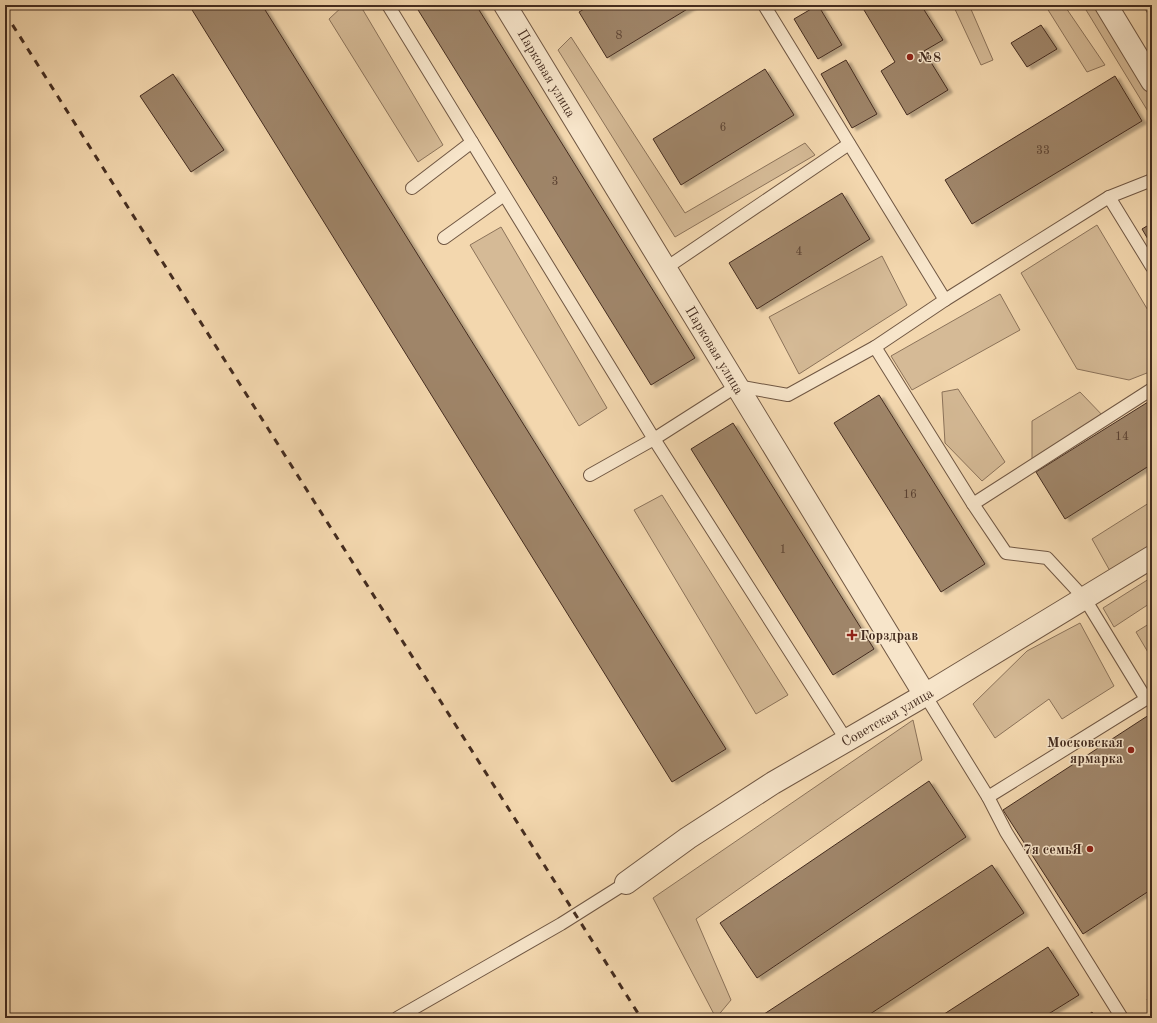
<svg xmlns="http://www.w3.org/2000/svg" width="1157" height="1023" font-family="'Old Standard TT',serif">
<defs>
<filter id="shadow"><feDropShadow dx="4.5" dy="2.5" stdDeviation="1" flood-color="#0004"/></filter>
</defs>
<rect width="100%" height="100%" fill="#f3d7ae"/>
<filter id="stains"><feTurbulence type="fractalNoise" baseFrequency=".005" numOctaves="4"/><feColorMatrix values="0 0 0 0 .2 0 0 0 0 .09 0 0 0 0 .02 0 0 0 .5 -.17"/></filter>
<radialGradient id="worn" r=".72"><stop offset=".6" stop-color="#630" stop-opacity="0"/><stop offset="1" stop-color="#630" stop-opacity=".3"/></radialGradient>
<g fill="#d5ba96" stroke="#8c735a">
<path d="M344,5H360L443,145L418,162L329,19Z"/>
<path d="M953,5H972L970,7L993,60L981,65Z"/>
<path d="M1045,5H1064L1105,65L1087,72Z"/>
<path d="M1083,5H1095L1152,95V118Z"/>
<path d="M1143,5H1152V21Z"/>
<path d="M571,37L685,213L805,143L815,155L675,237L558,50Z"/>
<path d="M1097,225L1152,317V371L1129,380L1077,369L1021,273Z"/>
<path d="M501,227L607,408L579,426L470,245Z"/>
<path d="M882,256L907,305L799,374L769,317Z"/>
<path d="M1000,294L1020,330L912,390L891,356Z"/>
<path d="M958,389L1005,462L982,481L945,443L942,392Z"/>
<path d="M1080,392L1106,419L1032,460V421Z"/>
<path d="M662,495L788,695L756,714L634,510Z"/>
<path d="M1152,501V544L1110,571L1092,539Z"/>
<path d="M1152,577V602L1114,627L1103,608Z"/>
<path d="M1152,622V659L1136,632Z"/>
<path d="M1080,623L1114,686L1062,719L1049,699L995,738L973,704L1027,651Z"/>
<path d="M913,720L922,760L696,919L731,1000L716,1018L653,898Z"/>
</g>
<g fill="#9f8569" stroke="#442c1f" filter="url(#shadow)">
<path d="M189,5H262L726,749L672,782Z"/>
<path d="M415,5H476L695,358L651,385Z"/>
<path d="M591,5H694L607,58L579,12Z"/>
<path d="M818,5L842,45L818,59L794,19Z"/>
<path d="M861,5H921L943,40L924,51L948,90L907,115L881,71L895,62Z"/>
<path d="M1041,25L1057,49L1027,67L1011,43Z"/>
<path d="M846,60L877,114L852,128L821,74Z"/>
<path d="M765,69L794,115L681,185L653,139Z"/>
<path d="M173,74L224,150L191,172L140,96Z"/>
<path d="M1115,76L1142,121L972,224L945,180Z"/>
<path d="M842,193L870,239L757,309L729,263Z"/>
<path d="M1152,223V246L1142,229Z"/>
<path d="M879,395L985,564L941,592L834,423Z"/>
<path d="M1148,402L1152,408V464L1065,519L1036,472Z"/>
<path d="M733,423L874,649L833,675L691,449Z"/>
<path d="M1152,713V889L1083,934L1003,810Z"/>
<path d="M929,781L966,837L757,978L720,923Z"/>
<path d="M992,865L1024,913L864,1018H758Z"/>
<path d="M1048,947L1079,995L1042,1018H938Z"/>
<path d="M1152,996V1007L1147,999Z"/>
<path d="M1092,1012L1096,1018H1084Z"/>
</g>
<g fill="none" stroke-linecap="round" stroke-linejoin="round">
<defs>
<g id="service">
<path d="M388,5L654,439L847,741"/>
<path d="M764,5L945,300"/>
<path d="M412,188L472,142"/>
<path d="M1109,197L1152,267"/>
<path d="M444,238L504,195"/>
<path d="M666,268L849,144"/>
<path d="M875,347L973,504L1006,553L1047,558L1085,599L1146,699L988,797"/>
<path d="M590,475L654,439L737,386L788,395L875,347L945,300L1109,197L1152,180"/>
<path d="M973,504L1152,389"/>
<path d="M925,695L988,797L1006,832L1122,1018"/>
<path d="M397,1018L561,924L626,883"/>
</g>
<g id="minor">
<path d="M1106,5L1152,81"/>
<path d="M626,883L688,838L773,783L925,695"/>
</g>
<path id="tertiary" d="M505,5L925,695L1152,557"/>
</defs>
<use href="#service" stroke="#705743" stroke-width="14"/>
<use href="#minor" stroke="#705743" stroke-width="24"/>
<use href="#tertiary" stroke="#705743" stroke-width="24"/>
<use href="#service" stroke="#f7e5ca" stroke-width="12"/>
<use href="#minor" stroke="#f7e5ca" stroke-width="22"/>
<use href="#tertiary" stroke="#f7e5ca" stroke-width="22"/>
<path stroke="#442c1f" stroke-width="3" stroke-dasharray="7 7" stroke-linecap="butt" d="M5,13L641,1018"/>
</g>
<g fill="#8f2418" stroke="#f7e5ca" stroke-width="1.5">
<circle cx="910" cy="57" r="4"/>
<path d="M850 629h4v4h4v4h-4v4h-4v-4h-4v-4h4z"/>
<circle cx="1131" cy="750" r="4"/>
<circle cx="1090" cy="849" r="4"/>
</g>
<g text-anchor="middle" stroke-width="3" stroke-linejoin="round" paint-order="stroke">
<g font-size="12" fill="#5b4232">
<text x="619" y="39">8</text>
<text x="723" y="131">6</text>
<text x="1043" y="154">33</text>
<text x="555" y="185">3</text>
<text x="799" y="255">4</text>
<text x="1122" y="440">14</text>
<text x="910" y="498">16</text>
<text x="783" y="553">1</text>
</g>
<g font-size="14" font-weight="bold" fill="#442c1f" stroke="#f7e5ca" text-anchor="start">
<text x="918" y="62">№8</text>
<text x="860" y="640">Горздрав</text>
<text x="1123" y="747" text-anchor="end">Московская<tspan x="1123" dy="16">ярмарка</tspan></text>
<text x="1082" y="854" text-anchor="end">7я семьЯ</text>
</g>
<g font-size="14" fill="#442c1f" stroke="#f7e5ca">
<text transform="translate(547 73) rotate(59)" y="5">Парковая улица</text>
<text transform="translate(715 350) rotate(59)" y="5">Парковая улица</text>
<text transform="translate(887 717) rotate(-30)" y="5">Советская улица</text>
</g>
</g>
<rect width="1157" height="1023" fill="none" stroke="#f3d7ae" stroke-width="20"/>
<rect x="6" y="6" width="1145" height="1011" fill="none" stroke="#442c1f" stroke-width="2"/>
<rect x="10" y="10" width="1137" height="1003" fill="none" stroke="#442c1f"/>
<rect width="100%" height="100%" filter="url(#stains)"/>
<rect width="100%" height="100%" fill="url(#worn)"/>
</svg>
